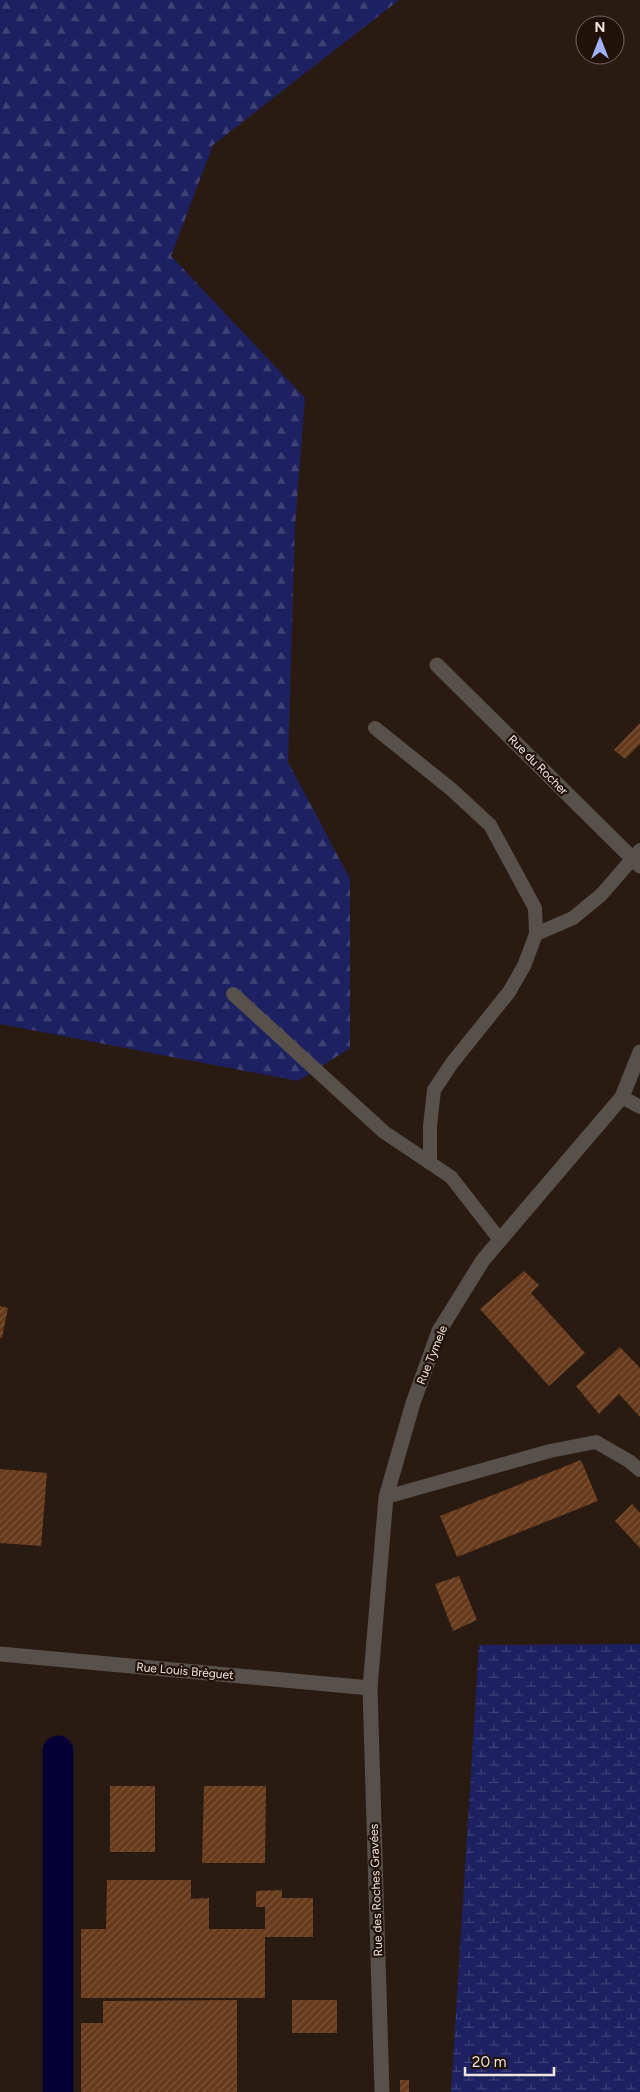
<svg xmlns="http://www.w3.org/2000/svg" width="640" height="2092" font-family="Figtree,sans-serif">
<defs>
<pattern id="forest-firs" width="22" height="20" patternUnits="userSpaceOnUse" patternTransform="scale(1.25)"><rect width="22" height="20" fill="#1e2161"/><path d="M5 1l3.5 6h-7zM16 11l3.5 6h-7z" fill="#3f4177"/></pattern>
<pattern id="wetland-marsh" width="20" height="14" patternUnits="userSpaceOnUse" patternTransform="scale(1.25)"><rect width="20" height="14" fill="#1e2161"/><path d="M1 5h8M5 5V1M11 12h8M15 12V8" fill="none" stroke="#3f4177"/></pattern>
<pattern id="building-hatch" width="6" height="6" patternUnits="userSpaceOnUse" patternTransform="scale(1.25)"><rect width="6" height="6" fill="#663a1b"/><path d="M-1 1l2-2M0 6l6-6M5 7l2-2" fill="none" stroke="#7c563c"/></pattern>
</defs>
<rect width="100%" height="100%" fill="#2a1b12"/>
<path fill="url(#forest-firs)" d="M0,0H399L213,145L171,256L305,398L295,525L288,762L350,879V1048L298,1081L0,1024Z"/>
<path fill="url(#wetland-marsh)" d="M640,1644V2092H451L479,1645Z"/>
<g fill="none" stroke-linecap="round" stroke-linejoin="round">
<path stroke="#070037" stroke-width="31" d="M58,1751V2092"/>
</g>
<g fill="url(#building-hatch)">
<path d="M640,723V744L625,759L614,750Z"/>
<path d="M524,1271L539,1285L531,1293L585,1353L549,1386L480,1309Z"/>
<path d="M0,1306L8,1308L2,1338H0Z"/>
<path d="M620,1347L640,1368V1417L619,1394L599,1414L576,1386Z"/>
<path d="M581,1460L598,1501L457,1557L440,1516Z"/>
<path d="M0,1469L47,1473L41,1546L0,1543Z"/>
<path d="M632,1504L640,1513V1548L615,1521Z"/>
<path d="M459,1576L477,1620L453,1631L435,1584Z"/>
<rect x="110" y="1786" width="45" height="66"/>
<path d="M204,1786H266L265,1863H202Z"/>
<path d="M107,1880H191V1899L209,1898V1929H265V1907H256V1891L282,1890V1898H313V1937H265V1998H81V1929H106Z"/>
<path d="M237,2000V2092H81V2023H103V2001Z"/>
<rect x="292" y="2000" width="45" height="33"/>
<rect x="400" y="2080" width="9" height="12"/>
</g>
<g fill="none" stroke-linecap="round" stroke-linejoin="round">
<g stroke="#57504b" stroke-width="14">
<path d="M375,728L451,789L490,825L535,908L536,934L524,966L509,992L452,1063L434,1090L430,1126V1163"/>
<path d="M536,934L573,918L601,895L640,850"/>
<path d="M233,994L384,1132L451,1177L500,1240"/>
<path d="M622,1097L640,1107"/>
<path d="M386,1497L550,1451L596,1442L629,1461L640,1470"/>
</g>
<g stroke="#57504b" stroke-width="15">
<path d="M437,665L640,866"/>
<path d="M0,1654L370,1688"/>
<path d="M382,2092L370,1688L386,1497L413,1403L439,1331L483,1260L622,1097L640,1052"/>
</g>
</g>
<g text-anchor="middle" stroke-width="4.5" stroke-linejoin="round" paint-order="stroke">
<g font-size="12" fill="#f0e6e0" stroke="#201209">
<text transform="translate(538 765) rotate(45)" y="4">Rue du Rocher</text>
<text transform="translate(432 1355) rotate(-68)" y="4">Rue Tymele</text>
<text transform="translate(185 1671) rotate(5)" y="4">Rue Louis Brèguet</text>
<text transform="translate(376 1890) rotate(-92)" y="4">Rue des Roches Gravées</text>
</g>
</g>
<g transform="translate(600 40)"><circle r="24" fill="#201209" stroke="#73675f"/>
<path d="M0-4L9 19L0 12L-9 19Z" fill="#a3b2fd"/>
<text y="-8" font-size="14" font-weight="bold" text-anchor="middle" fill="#f0e6e0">N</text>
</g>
<path d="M465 2067v8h89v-8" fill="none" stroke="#f0e6e0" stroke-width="2.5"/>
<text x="472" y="2067" font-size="15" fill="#f0e6e0" stroke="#201209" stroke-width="4" paint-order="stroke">20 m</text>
</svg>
